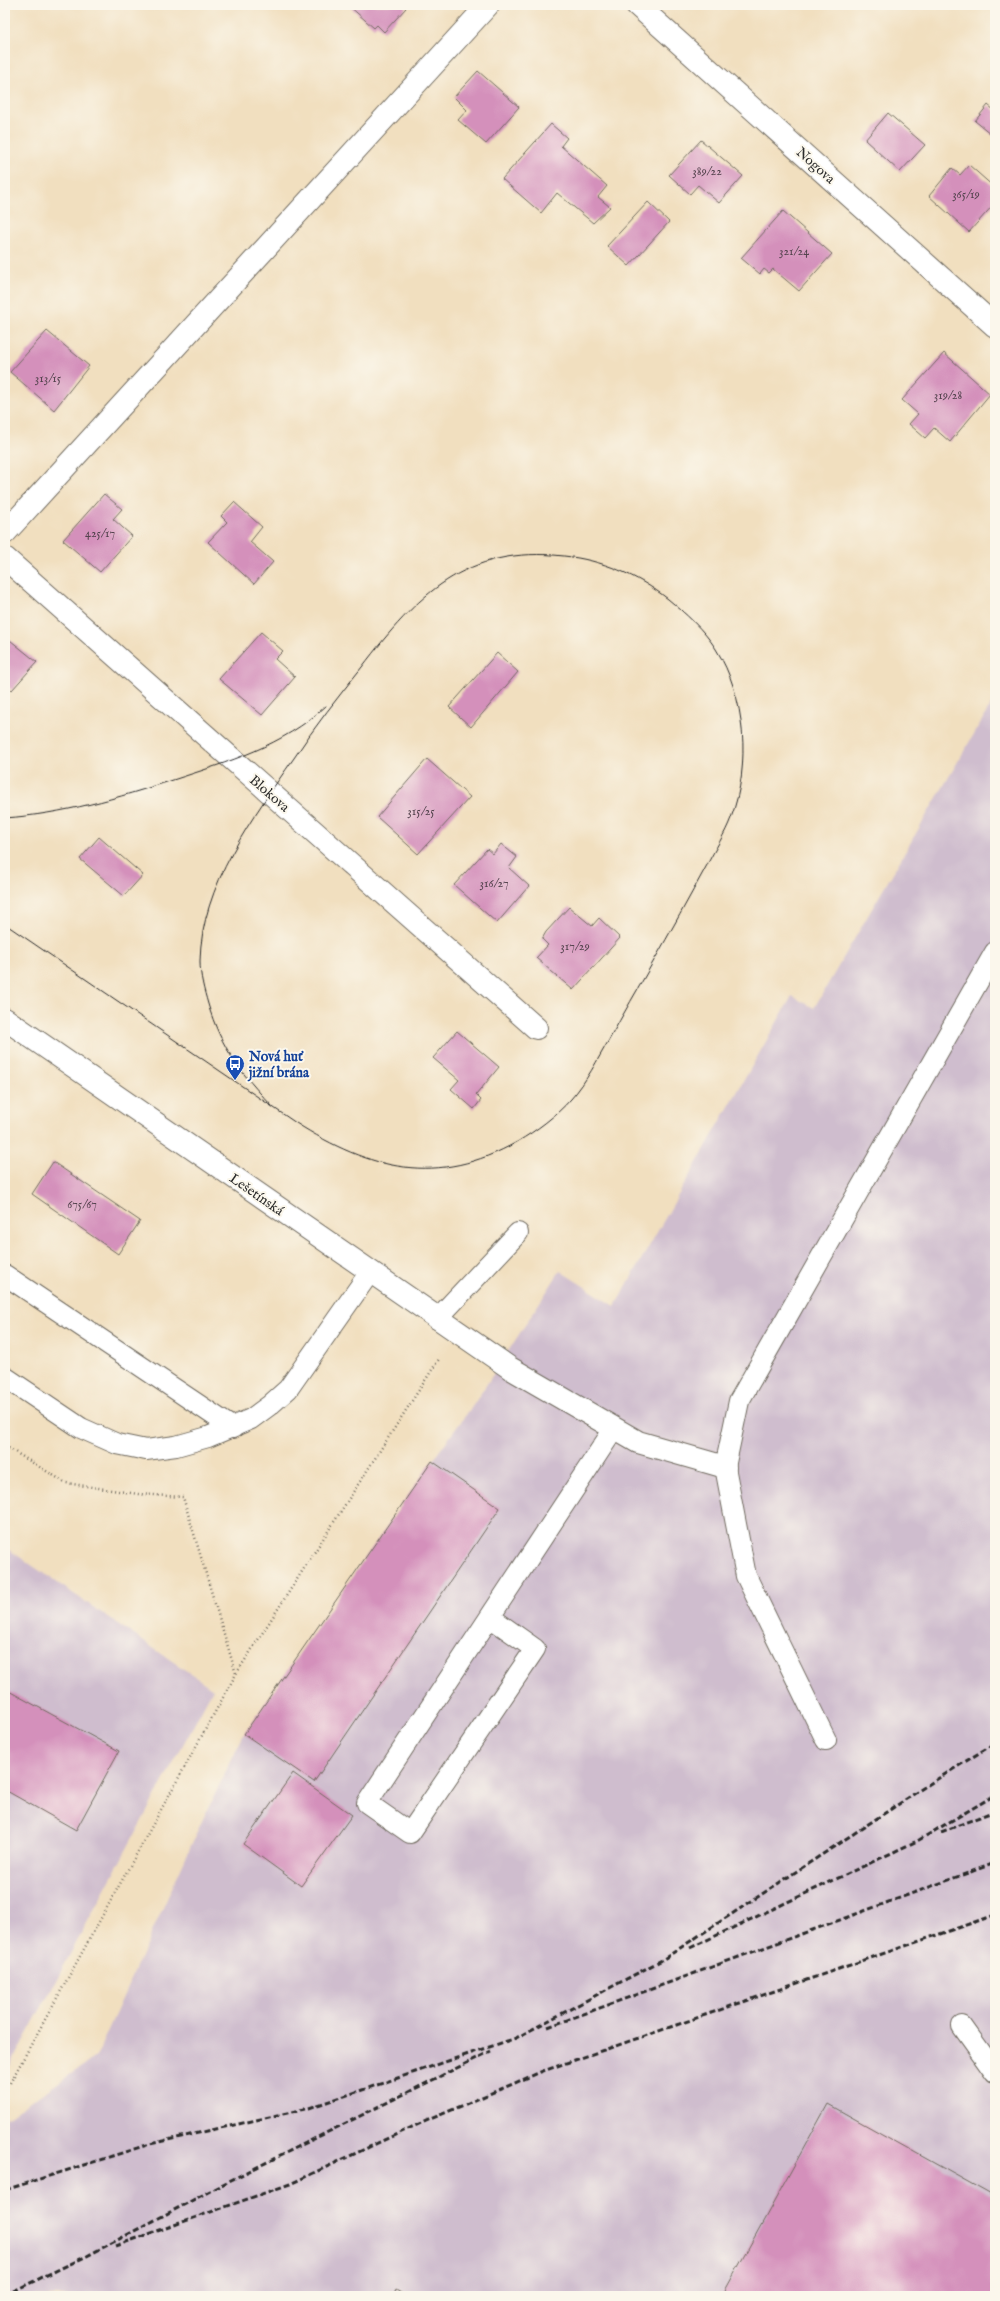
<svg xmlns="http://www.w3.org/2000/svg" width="1000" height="2301" font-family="'IM FELL English',serif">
<rect width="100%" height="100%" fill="#fbf7ec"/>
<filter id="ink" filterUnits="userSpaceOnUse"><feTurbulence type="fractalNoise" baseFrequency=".025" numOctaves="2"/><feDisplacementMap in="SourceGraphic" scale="8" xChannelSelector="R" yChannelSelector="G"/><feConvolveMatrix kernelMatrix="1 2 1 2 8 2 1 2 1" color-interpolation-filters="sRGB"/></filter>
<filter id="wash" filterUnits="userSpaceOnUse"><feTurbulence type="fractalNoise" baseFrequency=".012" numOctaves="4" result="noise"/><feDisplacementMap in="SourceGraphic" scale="16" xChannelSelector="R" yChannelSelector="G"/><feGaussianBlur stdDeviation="0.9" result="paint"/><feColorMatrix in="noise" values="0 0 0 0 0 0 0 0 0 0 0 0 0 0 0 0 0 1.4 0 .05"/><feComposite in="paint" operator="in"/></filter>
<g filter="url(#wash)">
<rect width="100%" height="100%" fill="#f1dfbf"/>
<g fill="#cfbdce">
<path d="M995,698V2296H5V2119L96,2057L202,1821L244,1734L432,1461L474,1404L560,1271L615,1306L792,996L814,1008Z"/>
<path d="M5,1547L213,1689L5,2075Z"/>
</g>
<g id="blocks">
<g fill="#d490bb">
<path d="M348,5H403L406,8L384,32L377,25L374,28Z"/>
<path d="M478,71L519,107L486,144L458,120L467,110L454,97Z"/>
<path d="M988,105L995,111V137L975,121Z"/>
<path d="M888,113L925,145L900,172L865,140Z"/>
<path d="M551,124L567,138L561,146L607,186L598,197L610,207L593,223L557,193L541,213L502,179Z"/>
<path d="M701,140L743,176L719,203L698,185L690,194L669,175Z"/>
<path d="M969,165L995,188V203L969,232L929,196L952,168L960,175Z"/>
<path d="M648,202L669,222L629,266L607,246Z"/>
<path d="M783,211L832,254L799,291L773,269L769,273L764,269L760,274L741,258Z"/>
<path d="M47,331L89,366L54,410L10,372Z"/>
<path d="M944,353L990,394L950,442L934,428L925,438L909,424L918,414L902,400Z"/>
<path d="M104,494L122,509L113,519L132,536L100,572L63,540Z"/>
<path d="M234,502L262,527L250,542L273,562L254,584L208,542L227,522L221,516Z"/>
<path d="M261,632L283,651L275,659L295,677L262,715L219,679Z"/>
<path d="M5,636L37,662L12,690L5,684Z"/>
<path d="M497,653L518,672L471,727L449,707Z"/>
<path d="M427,759L470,797L418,854L377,817Z"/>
<path d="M99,837L143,875L124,896L80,859Z"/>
<path d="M501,844L517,857L509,868L529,886L497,923L454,885L487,849L493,854Z"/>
<path d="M569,907L592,926L599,918L620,938L573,990L536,958L548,945L542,939L546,932Z"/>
<path d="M457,1031L499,1067L476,1095L481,1100L474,1109L451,1089L459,1080L433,1058Z"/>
<path d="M53,1162L140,1221L118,1254L32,1194Z"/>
<path d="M432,1461L500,1508L314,1782L244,1734Z"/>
<path d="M5,1689L119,1751L76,1830L5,1790Z"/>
<path d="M293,1773L352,1815L301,1886L243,1844Z"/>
<path d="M828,2104L995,2197V2296H722Z"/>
<path d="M396,2290L406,2296H393Z"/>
</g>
</g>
</g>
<g filter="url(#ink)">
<use href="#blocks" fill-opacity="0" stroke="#706a5f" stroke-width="1"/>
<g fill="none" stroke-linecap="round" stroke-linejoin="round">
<defs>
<g id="lane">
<path d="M5,1275L233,1428"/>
<path d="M437,1319L518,1233"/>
<path d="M5,1377L81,1428L117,1444L146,1450L176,1446L208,1437L251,1419L270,1405L288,1389L370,1272"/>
<path d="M490,1617L535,1649L410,1833L367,1803L614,1429"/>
<path d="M826,1740L746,1576L725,1467L739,1401L995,952"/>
<path d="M962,2026L995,2072"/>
</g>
<g id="street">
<path d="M637,5L995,326"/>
<path d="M5,533L488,5"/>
<path d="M5,558L536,1028"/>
<path d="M5,1019L510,1368L638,1442L725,1467"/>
</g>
</defs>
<use href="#lane" stroke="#706a5f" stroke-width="22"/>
<use href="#street" stroke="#706a5f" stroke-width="24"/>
<g stroke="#706a5f" stroke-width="2.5" stroke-dasharray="1 3" stroke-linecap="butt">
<path d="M5,1446L66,1483L138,1494L183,1497L236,1674"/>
<path d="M10,2083L236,1674L439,1359"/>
</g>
<use href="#lane" stroke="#fff" stroke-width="20"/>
<use href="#street" stroke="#fff" stroke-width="22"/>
<g stroke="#2b2b2b" stroke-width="1">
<path d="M5,818C63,814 118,798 173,780C228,762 283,746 326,706"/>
<path d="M5,924L296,1123C370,1170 437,1187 517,1142C537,1130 556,1116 571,1099C587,1081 597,1060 609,1040C623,1014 638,989 652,964C671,931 689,898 707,865C715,849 725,834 731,818C751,765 746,697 716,649C704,630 685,613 668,599C637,575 602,560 564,556C466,545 417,595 362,667C338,697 315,726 294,758C253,817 201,886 200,961C200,976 204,990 208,1004C221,1048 241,1073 272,1106"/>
</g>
<g stroke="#2b2b2b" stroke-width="3" stroke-dasharray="6 3" stroke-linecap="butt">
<path d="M941,1832L995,1811"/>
<path d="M690,1948L919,1840L995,1795"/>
<path d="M548,2027L995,1863"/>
<path d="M5,2190L150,2144L309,2108L516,2038L662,1960L923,1788L995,1743"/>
<path d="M115,2246L290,2184L412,2127L543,2071L995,1915"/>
<path d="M5,2295L87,2256L229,2181L491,2051"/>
</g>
</g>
</g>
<defs>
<symbol id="bus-pin" viewBox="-11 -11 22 30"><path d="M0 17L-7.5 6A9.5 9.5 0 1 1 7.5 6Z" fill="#1a4fb4" stroke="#fbf7ec"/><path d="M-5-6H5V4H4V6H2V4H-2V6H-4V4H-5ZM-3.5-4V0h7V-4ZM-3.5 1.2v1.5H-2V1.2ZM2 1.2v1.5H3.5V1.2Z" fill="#fff"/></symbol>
</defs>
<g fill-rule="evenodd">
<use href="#bus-pin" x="224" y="1053" width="22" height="30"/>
</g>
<g text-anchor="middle" stroke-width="4" stroke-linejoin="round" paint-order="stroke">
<g font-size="12" fill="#55444f">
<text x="707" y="175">389/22</text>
<text x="966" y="198">365/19</text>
<text x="794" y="255">321/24</text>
<text x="48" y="382">313/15</text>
<text x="948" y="399">319/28</text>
<text x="100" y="537">425/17</text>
<text x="421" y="815">315/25</text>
<text x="494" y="887">316/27</text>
<text x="575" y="950">317/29</text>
<text x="82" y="1208">675/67</text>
</g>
<g font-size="14" fill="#2b2b2b" stroke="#fbf7ec">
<text transform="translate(816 165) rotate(42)" y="5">Nogova</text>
<text transform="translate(270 793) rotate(41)" y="5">Blokova</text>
<text transform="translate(257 1194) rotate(35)" y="5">Lešetínská</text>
</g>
<g font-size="14" font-weight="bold" fill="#164399" stroke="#fbf7ec" text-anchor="start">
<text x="249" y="1061">Nová huť<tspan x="249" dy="16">jižní brána</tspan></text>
</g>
</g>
<rect width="1000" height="2301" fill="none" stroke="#fbf7ec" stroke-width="20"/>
</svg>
